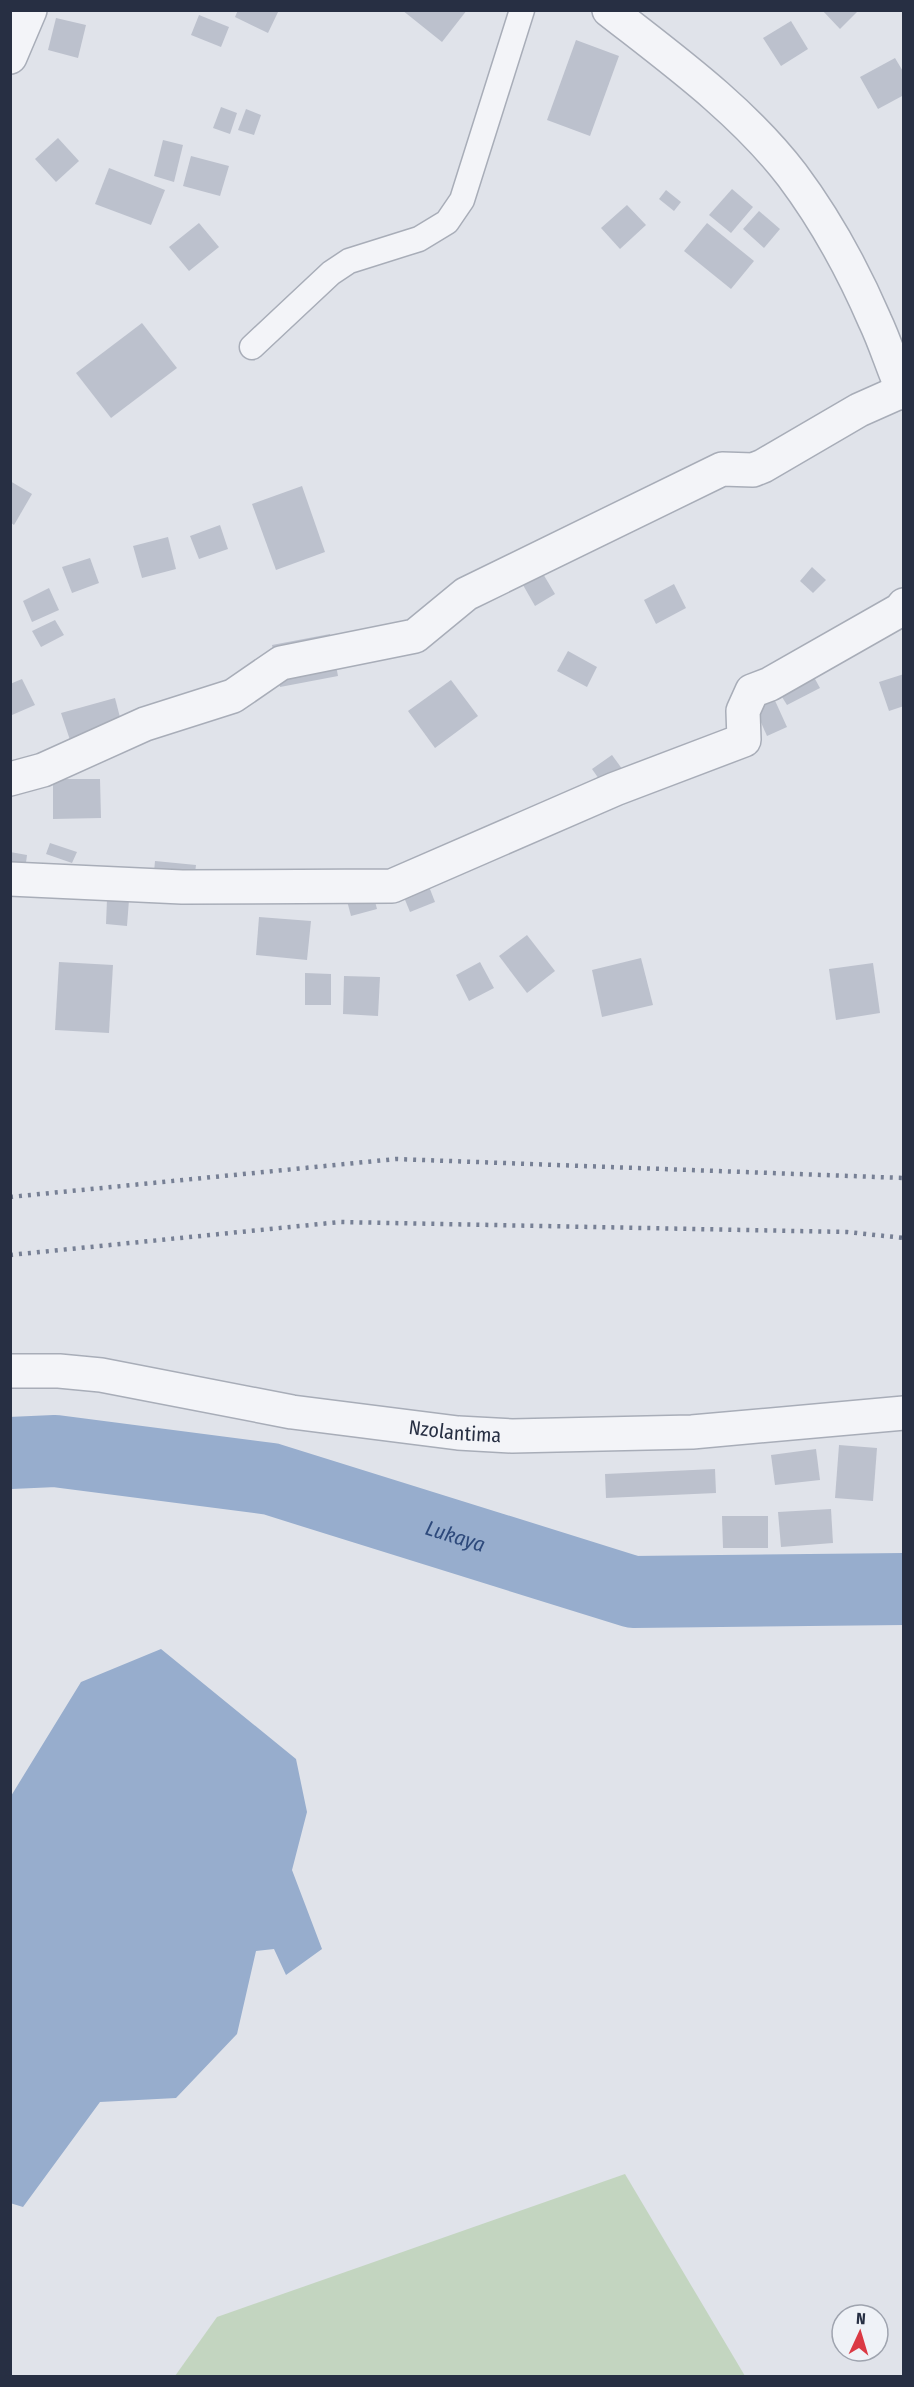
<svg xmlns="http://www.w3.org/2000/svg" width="914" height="2387" font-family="'Fira Sans Condensed',sans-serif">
<rect width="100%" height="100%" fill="#e0e3ea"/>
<path fill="#c3d5c0" d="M625,2174L745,2376H175L217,2317Z"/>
<path fill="#97adcd" d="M161,1649L296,1759L307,1812L292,1870L322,1949L286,1975L274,1949L256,1951L237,2034L176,2098L100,2102L23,2207L10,2203L11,1796L81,1682Z"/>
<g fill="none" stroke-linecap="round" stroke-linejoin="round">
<path stroke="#97adcd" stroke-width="72" id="s1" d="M10,1453L55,1451L271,1479L633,1592L904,1589"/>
</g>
<g fill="#bcc1cd">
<path d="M238,10H279L268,33L235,17Z"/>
<path d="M402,10H467L442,42Z"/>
<path d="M822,10H859L840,29Z"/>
<path d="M199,15L229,27L221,47L191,35Z"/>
<path d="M56,18L86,25L78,58L48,50Z"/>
<path d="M791,21L808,49L781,66L763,38Z"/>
<path d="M576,40L619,56L590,136L547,120Z"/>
<path d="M895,58L904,73V95L878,109L860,77Z"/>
<path d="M221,107L237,113L230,134L213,128Z"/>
<path d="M246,109L261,115L254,135L238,130Z"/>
<path d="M58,138L79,161L56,182L35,159Z"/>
<path d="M163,140L183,145L174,182L154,176Z"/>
<path d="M191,156L229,166L220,196L183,186Z"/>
<path d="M109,168L165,190L151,225L95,204Z"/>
<path d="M732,189L753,207L731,233L709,215Z"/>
<path d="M666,190L681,202L674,211L659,199Z"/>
<path d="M627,205L646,225L620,249L601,228Z"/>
<path d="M759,211L780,229L764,248L743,229Z"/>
<path d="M199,223L219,247L189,271L169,247Z"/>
<path d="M707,223L754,261L731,289L684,251Z"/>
<path d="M142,323L177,368L111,418L76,373Z"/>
<path d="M10,481L32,494L14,525L10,522Z"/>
<path d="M302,486L325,552L276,570L252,504Z"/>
<path d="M220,525L228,549L199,559L190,536Z"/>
<path d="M168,537L176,569L142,578L133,546Z"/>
<path d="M90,558L99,583L72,593L62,567Z"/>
<path d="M539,567L555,594L535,606L519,578Z"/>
<path d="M812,567L826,580L813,593L800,581Z"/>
<path d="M674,584L686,608L656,624L644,600Z"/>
<path d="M49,588L59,610L32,622L23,601Z"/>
<path d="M55,620L64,635L41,647L32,631Z"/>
<path d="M330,634L338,676L280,687L272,645Z"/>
<path d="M568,651L597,667L587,687L557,671Z"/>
<path d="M810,670L820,688L787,705L777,689Z"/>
<path d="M904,674V706L889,711L879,682Z"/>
<path d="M22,679L35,705L12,715L10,684Z"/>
<path d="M451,680L478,716L435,748L408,711Z"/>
<path d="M772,694L787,727L767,736L752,702Z"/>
<path d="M115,698L122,725L70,740L61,713Z"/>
<path d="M612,755L628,777L608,792L592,769Z"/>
<path d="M53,779H100L101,818L53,819Z"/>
<path d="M50,843L77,852L72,863L46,854Z"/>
<path d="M10,852L27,855L24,878L10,876Z"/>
<path d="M155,861L196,865L192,899L152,894Z"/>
<path d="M428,884L435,902L410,912L403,895Z"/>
<path d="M372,890L377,909L351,916L346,897Z"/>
<path d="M107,899L129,900L127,926L106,924Z"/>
<path d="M259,917L311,921L307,960L256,955Z"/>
<path d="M527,935L555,971L527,993L499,956Z"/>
<path d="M641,958L653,1005L602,1017L592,970Z"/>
<path d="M59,962L113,965L109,1033L55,1030Z"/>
<path d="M480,962L494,988L469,1001L456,975Z"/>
<path d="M873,963L880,1013L836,1020L829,969Z"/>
<path d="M305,973L331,974V1005H305Z"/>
<path d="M344,976L380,977L378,1016L343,1014Z"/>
<path d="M839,1445L877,1448L873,1501L835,1498Z"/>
<path d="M816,1449L820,1480L775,1485L771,1455Z"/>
<path d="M715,1469L716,1493L606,1498L605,1474Z"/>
<path d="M831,1509L833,1543L781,1547L778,1512Z"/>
<path d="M722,1516H768V1548H723Z"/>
</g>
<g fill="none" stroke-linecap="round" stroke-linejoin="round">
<defs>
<path id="lane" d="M252,347L331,273L349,261L419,239L447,222L462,200L522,10"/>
<g id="street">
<path d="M609,10C673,60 742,110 792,175C825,219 853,270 875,321C886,344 893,369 904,393"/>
<path d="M10,57L30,10"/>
<path d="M10,779L43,770L145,724L233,696L281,663L415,636L466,594L722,469L753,470L763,466L859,410L904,390"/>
<path d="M10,879L182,887L392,886L615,789L744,740L743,711L752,691L770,684L900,610L904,605"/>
<path id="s2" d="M10,1371H59L101,1375L292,1412L458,1433L512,1436L692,1432L904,1413"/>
</g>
</defs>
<use href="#lane" stroke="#a8adb8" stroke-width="27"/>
<use href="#street" stroke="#a8adb8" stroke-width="36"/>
<use href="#lane" stroke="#f3f4f8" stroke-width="24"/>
<use href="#street" stroke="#f3f4f8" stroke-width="33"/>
<g stroke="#778095" stroke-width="4.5" stroke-dasharray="3 6" stroke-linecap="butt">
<path d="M10,1197L396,1159L904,1178"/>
<path d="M10,1255L340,1222L847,1232L904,1238"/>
</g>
</g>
<g text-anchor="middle" stroke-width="5" stroke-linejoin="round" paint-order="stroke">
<g font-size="20" fill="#272f43" stroke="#eff2f7">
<text dy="7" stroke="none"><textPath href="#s2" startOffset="450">Nzolantima</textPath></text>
</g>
<g font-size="21" font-style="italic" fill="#2d497b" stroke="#eff2f7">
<text dy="7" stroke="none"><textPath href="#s1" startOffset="456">Lukaya</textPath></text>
</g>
</g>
<rect width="914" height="2387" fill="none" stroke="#272f43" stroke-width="24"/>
<g transform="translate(860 2333) rotate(4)"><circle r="28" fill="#eff2f7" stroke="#9fa4af" stroke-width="1.5"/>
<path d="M0-4.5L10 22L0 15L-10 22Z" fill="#db3944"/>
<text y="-9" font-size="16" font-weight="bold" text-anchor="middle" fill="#272f43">N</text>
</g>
</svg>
